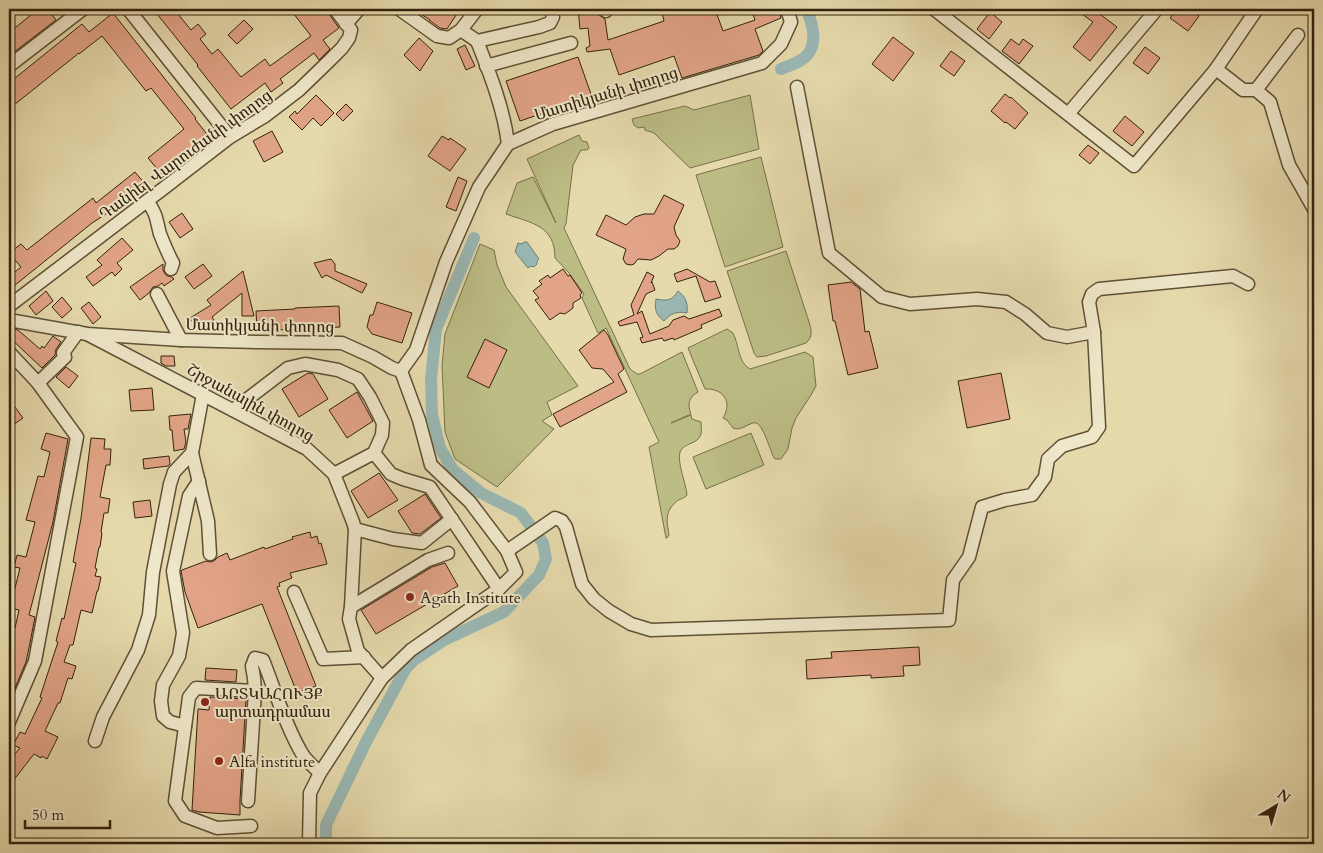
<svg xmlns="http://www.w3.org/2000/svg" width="1323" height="853" font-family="Cardo,'Noto Serif Armenian',serif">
<rect width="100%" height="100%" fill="#e6daad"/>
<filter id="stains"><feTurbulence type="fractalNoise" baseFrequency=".004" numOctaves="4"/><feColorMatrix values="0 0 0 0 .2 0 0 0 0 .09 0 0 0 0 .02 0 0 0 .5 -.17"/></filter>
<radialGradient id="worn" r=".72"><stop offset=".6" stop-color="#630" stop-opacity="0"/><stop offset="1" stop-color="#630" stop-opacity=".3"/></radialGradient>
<g fill="#bcbd85" stroke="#777049">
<path d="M750,95L759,149L690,168L654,133L645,130L644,127L638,128L634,125L632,119L685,106L694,110Z"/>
<path d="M579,135L582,141L587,142L589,148L587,150H581L573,165L566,224L564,228L630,369L637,374H640L682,352L698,392C689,397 687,404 691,414L671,423L691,415L692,419L701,422C701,426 702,431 701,434C698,445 684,442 680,452C677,463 686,483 687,495C684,499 681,498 677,501C664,512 667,521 669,535L667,538H666L649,447L659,442L606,328L598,333L582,298L584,294L569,273L555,258C555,225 531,223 506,214L517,183L533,177L556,223L527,159Z"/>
<path d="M761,157L783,247L725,267L696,175Z"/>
<path d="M480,244L494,250L497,265L506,287L578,386L547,402L552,415L542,421L554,429L497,487L455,459L445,432L442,365L445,334Z"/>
<path d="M786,251L810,325C812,332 812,338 806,343L766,356L757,357L754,353L727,271Z"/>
<path d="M727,329L733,333C739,344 738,363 750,369L805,352L813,357L816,386L811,395L796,418L792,428L788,449L781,459H775L773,456C770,449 763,425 756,423C753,422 751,424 748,425C742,428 739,430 733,428L727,420L723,418C733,402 723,388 705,389L688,348Z"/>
<path d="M751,433L764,465L706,489L693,457Z"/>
</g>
<g fill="#99b8b4" stroke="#707c71">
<path d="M524,242H527L539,259L537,261V264L534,267L531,266L528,268L515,252L518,243L522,244Z"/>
<path d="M678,291C686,297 688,303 687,313C677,311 671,313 664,321C656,315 654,309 656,299C667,301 672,301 678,291Z"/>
</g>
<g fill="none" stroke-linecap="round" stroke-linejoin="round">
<g stroke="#99b8b4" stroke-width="12">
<path d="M781,69C790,65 802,62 808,54C818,41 812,22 806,9"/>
<path d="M326,844V825L366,742L406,668L414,660L444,640L504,612L539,575L546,559L543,543L521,513L481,493L453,470L440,448L432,415L431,379L436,329L474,238"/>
</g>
</g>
<g fill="#e2a488" stroke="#32220d">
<path d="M38,9H42L46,14L49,11L56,20L9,56V33Z"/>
<path d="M153,9H174L191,30L198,24L206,34L200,39L212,54L218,49L241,77L265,59L270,66L311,36L290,9H327L329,14L339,28L323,40L330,49L319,60L314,53L280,79L283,83L271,92L265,83L231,109L197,66L198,65Z"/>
<path d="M413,9H460L447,29L440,28L429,20H430Z"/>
<path d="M578,9H597L599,15L605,19L608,40L664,21L661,9H715L723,31L755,20L751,9H779L781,18L755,29L763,51L759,55L682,78L674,56L619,75L610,49L587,52L586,48L590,46L588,28L580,29Z"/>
<path d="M1075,9H1093L1117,27L1090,61L1073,47L1093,22Z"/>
<path d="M1177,9H1189L1199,16L1188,31L1170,18Z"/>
<path d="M990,12L1002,22L989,39L977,29Z"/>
<path d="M113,13L180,98L196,118L195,119L210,138L163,176L148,158L184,129L151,88L146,91L102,36L79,54V53L9,109V83L82,24L89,32Z"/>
<path d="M244,20L253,29L237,44L228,35Z"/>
<path d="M893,37L914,53L893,81L872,64Z"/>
<path d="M419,38L433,51L420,71L404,55Z"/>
<path d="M1011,39L1019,45L1023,39L1033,46L1019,64L1002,51Z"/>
<path d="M465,45L475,66L466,70L457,49Z"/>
<path d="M1145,47L1160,58L1148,74L1133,63Z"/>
<path d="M951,51L965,61L954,76L940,66Z"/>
<path d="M578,57L592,97L520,121L506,81Z"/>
<path d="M1005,94L1010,98L1011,97L1028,113L1015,129L1006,122L1005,123L991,111Z"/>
<path d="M316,95L334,113L321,126L313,118L302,130L289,117L295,111L297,114Z"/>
<path d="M346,104L353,111L343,121L336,114Z"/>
<path d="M1125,116L1144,132L1132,146L1113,131Z"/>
<path d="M272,131L283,152L264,162L253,141Z"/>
<path d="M442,136L449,140L450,138L466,149L450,171L428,156Z"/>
<path d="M1088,145L1099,153L1090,164L1079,155Z"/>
<path d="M135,172L145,184L112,210L92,223L9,290V277L21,267L9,253L21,244L27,250L93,198L96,203Z"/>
<path d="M458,177L467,181L456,211L446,207Z"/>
<path d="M664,195L684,205L674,227L676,235L680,241L678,246L674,249H668L659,256L651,260L638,259L634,264L631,265L626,264L623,259L626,249L596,235L606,215L626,225L635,217L644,214H654Z"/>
<path d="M182,213L193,229L180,238L169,222Z"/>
<path d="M122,238L133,250L117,263L122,269L115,276L112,272L93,286L86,277L102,265L97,260Z"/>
<path d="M331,259L335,264V271L367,284L362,293L326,275L322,278L314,263Z"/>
<path d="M163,264V270L165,274L168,276L172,277L174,279L164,286L162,283L158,286L153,287L149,293L140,300L130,287Z"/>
<path d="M203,264L212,276L194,289L185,277Z"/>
<path d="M563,269L568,276L570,275L582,293L580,295L581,298L573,303V308L565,314L560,313L550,320L535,300L539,298L533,291L542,284L539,281L548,275L550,278Z"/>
<path d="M687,269L710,282L715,281L721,297L705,302L696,276L677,282L674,274Z"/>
<path d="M243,271L254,316H242V293L212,317L214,320L198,330L190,318L211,305L207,300Z"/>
<path d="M647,272L654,276L651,283L652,282L655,290L646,294L637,314L642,311L650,334L669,326L673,320L684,316L689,319L719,309L722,316L701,325L702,328L674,340L673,338L664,341L662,338L642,343L640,338L643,337L637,322L620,326L618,322L634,315L631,305Z"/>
<path d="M851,282L860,289L865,332L869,331L878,368L848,375L835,321H833L828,285Z"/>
<path d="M46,291L53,301L36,315L29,306Z"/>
<path d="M62,297L72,309L62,318L52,307Z"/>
<path d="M89,302L101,317L93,324L81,308Z"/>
<path d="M377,302L412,313L402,343L372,334L367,327L370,315H373Z"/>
<path d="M339,306L340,327L257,331L256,311L295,309V308Z"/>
<path d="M9,328L18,330L40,349L42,346L44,348L53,336L61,342L56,349L55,355L42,368L9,337Z"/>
<path d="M604,330L608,335L624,369L618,374L627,392L560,427L553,414L614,382L603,369L592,368L579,350Z"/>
<path d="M485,339L507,350L489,388L467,377Z"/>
<path d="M161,356H174L175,366H166L161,363Z"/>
<path d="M66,367L78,376L69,388L56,377Z"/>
<path d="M308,373L313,374L328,399L299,417L282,389Z"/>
<path d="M1001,373L1010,419L967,428L958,381Z"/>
<path d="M152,388L154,410L131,411L129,390Z"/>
<path d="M357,392L373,421L347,438L329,410Z"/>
<path d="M9,399L23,418L13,425L9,420Z"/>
<path d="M191,414L188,429H184L186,442L184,449L174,451L172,430H170L169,416Z"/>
<path d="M46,433L68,439L53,522L29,615L35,617L29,648L26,662L9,702V645L11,637L9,636V626L15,628L19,610L10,608L20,568L14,567L17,555L26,557L35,522L26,520L38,476L44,477L50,452L41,449Z"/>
<path d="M91,438L105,439L104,449H111L110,465H106L100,497L110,499L108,513H104L101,532L102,533L100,547H99L95,568L97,569L95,576L101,577L98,591H97L92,613L81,610L73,645H70L64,662L76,666L72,679L68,678L60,703H58L45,731L58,737L47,759L42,756L41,758L34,754L9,786V761L20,748L13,745L20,732L25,734L42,698L40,697L58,642L56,641L62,618L64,619L76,563L73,562L81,518Z"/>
<path d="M169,456L170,464L168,466L144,469L143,459Z"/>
<path d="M379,473L398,500L368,518L351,491Z"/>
<path d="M425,494L441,518L420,534L412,533L398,511Z"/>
<path d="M150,500L152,516L135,518L133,502Z"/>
<path d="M310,532L311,538L317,536L319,544L321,543L327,564L290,573L292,578L279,583L280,586L277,587L316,686L297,693L262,604L198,628L185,592L181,571L182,570L206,561L210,562L214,561L218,557L227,553L230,560L264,547L265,549L293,539L292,537Z"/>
<path d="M445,563L458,586L376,634L361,610L432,567Z"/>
<path d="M919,647L920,665L903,666L904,676L871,678V675L807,679L806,660L832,658L831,652Z"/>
<path d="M206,668L237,670L236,682L205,680Z"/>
<path d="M210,697L246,699L240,800V815L199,812L192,810L198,709L209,710Z"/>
</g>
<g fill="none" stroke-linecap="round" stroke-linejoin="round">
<defs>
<g id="minor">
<path d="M128,9L230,137"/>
<path d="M399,9L437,36L449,38L461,30L477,9"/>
<path d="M605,9L606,11"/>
<path d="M934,9L1134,166L1216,69L1243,90H1256L1270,102L1289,165L1314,209"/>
<path d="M346,24L359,9"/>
<path d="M461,30L477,41L539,27L550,23L553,17L551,9"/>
<path d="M477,41C490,74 504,109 508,144"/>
<path d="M9,66L83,9"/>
<path d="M486,66L571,43"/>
<path d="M1216,69L1257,9"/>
<path d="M797,87L829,253L882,297L910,304L977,299L1006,302L1025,314L1047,333L1067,337L1094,332"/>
<path d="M1256,90L1298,35"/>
<path d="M1068,114L1157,9"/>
<path d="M147,201C157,214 156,219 160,234C164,244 168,254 173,263L171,269"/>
<path d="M157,294L181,340"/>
<path d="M9,306L164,188L230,137L265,116L299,90L329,61L342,48L349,38L351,30L335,9"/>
<path d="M9,320L87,334L181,340L257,342L342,343L373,357L392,368L401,371"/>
<path d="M87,334L307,449L334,474L353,522L355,529L351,607L349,619L358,651L382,678"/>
<path d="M9,352L38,383L77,437L35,661L9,722"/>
<path d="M401,371L416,350L446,262L479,187L508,144L553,124L762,63L781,44L791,22L787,9"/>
<path d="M38,383L65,357L63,353L78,332"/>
<path d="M233,410L288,368L305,364L338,370L358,379L370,397L383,423L382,435L374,453L334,474"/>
<path d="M192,453L208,521L210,554"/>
<path d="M374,453L391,474L403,479L430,487L499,589"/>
<path d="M355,529L393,539L422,543L452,519"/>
<path d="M507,551L555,518L562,521L566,527L582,584L594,599L609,611L631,624L651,630L949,620L953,580L969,557L982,507L1005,500L1032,495L1045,477L1048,459L1062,446L1092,437L1099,427L1094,332L1089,302L1092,294L1099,289L1233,276L1248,284"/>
<path d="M294,592L323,659L364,657"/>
<path d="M351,607L428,560L448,553"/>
<path d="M185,726L170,722L163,716L161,701L163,685L179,656L183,633L173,571L189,496L199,481"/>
<path d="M95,741L103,717L138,650L149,615L153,572L170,484L174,472L192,453L203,394"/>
<path d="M248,801L255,691L254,678L252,666L255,658L263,660C275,690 284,722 300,750C304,759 313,766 320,773"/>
<path d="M251,826L217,828L185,816L175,801L189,697L196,688L255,691"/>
<path d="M309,844L310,793L320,773L382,678L411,650L499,589L516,572L507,551L470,502L431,465L419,420L401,371"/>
</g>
</defs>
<use href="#minor" stroke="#5f5035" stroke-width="15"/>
<use href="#minor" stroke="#efe7ca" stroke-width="12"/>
</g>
<g fill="#8f2418" stroke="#efe7ca" stroke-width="2">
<circle cx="410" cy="597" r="5"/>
<circle cx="205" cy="702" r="5"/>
<circle cx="219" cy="761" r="5"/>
</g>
<g text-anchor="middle" stroke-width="4" stroke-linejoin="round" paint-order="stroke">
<g font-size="16" fill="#32220d" stroke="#efe7ca">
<text transform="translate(606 93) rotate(-17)" y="6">Մատիկյանի փողոց</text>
<text transform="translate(185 154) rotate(-36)" y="6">Դանիել Վարուժանի փողոց</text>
<text transform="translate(260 325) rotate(1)" y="6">Մատիկյանի փողոց</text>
<text transform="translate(251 402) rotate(29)" y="6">Շրջանային փողոց</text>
</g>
<g font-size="16" fill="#32220d" stroke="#efe7ca" text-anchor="start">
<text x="420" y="603">Agath Institute</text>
<text x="215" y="699">ԱՐՏԿԱՀՈՒՅՔ<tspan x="215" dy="18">արտադրամաս</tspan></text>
<text x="229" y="767">Alfa institute</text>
</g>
</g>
<rect width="1323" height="853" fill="none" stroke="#e6daad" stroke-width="30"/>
<rect x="10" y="10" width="1303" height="833" fill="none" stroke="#32220d" stroke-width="2.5"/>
<rect x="15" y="15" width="1293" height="823" fill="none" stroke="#32220d"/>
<g transform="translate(1276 806) rotate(38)" stroke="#efe7ca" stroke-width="4" paint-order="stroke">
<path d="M0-4L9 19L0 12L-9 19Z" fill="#32220d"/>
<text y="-8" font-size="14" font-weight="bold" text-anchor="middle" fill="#32220d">N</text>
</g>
<path d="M25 820v8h85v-8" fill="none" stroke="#32220d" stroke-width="2.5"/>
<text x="32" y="820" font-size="15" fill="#32220d" stroke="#efe7ca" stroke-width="4" paint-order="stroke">50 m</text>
<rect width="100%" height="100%" filter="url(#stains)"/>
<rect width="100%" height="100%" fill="url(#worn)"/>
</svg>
